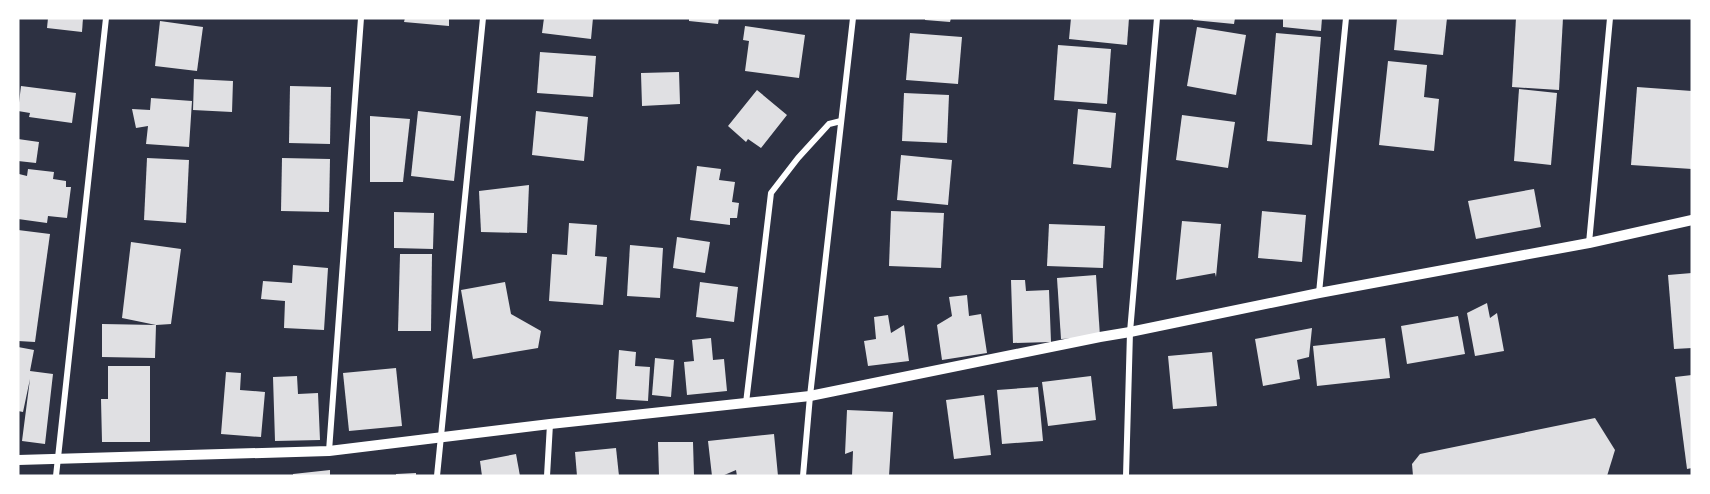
<svg xmlns="http://www.w3.org/2000/svg" width="1710" height="494" font-family="Signika,sans-serif">
<rect width="100%" height="100%" fill="#2d3142"/>
<g fill="#e0e0e3">
<path d="M48,18H83L82,32L47,28Z"/>
<path d="M405,18H449V26L404,22Z"/>
<path d="M544,18H593L591,39L542,33Z"/>
<path d="M689,18H719L718,24L689,21Z"/>
<path d="M925,18H951L950,22L925,20Z"/>
<path d="M1071,18H1129L1127,45L1069,39Z"/>
<path d="M1193,18H1235L1234,24L1193,20Z"/>
<path d="M1283,18H1322L1321,31L1283,27Z"/>
<path d="M1397,18H1447L1443,55L1394,50Z"/>
<path d="M1516,18H1563L1559,90L1512,87Z"/>
<path d="M160,21L203,27L197,71L155,66Z"/>
<path d="M745,26L805,35L799,78L745,71L749,41L743,40Z"/>
<path d="M1197,27L1246,35L1236,95L1187,86Z"/>
<path d="M910,33L962,37L958,84L906,80Z"/>
<path d="M1276,33L1321,37L1312,145L1267,141Z"/>
<path d="M1058,45L1111,49L1107,104L1054,100Z"/>
<path d="M540,52L596,56L593,97L537,93Z"/>
<path d="M1388,61L1427,65L1424,97L1439,99L1434,151L1379,145Z"/>
<path d="M679,72L680,104L642,106L641,73Z"/>
<path d="M194,79L233,81L232,112L193,110Z"/>
<path d="M21,86L76,93L72,123L29,117L30,113L18,111Z"/>
<path d="M290,86L331,87L330,144L289,143Z"/>
<path d="M1637,87L1692,91V169L1631,165Z"/>
<path d="M1519,89L1557,93L1551,165L1514,161Z"/>
<path d="M757,90L787,115L761,148L748,139L746,142L728,126Z"/>
<path d="M904,93L949,95L947,143L902,141Z"/>
<path d="M151,98L192,101L189,147L146,144L148,126L136,128L132,109L150,110Z"/>
<path d="M1078,109L1116,113L1111,168L1073,164Z"/>
<path d="M418,111L461,116L454,181L411,176Z"/>
<path d="M536,111L588,117L584,161L532,155Z"/>
<path d="M1182,115L1235,122L1228,168L1176,160Z"/>
<path d="M370,116L410,119L403,182H370Z"/>
<path d="M18,139L39,142L36,163L18,161Z"/>
<path d="M901,155L952,160L948,205L897,200Z"/>
<path d="M147,158L189,160L186,223L144,220Z"/>
<path d="M282,158L330,159L329,212L281,211Z"/>
<path d="M697,166L721,169L719,180L735,182L732,202L739,203L737,218H730V225L690,220Z"/>
<path d="M28,169L54,172L53,179L66,181V187H71L67,218L48,216L47,223L18,219L19,174L27,176Z"/>
<path d="M529,185L527,233L481,232L479,191Z"/>
<path d="M1534,189L1541,227L1476,239L1468,201Z"/>
<path d="M891,211L944,213L941,268L889,266Z"/>
<path d="M1262,211L1306,215L1302,262L1258,258Z"/>
<path d="M394,212L434,213L433,249L394,248Z"/>
<path d="M1182,221L1221,224L1216,277L1215,273L1176,280Z"/>
<path d="M569,223L597,225L595,256L607,257L603,305L549,301L552,254L567,255Z"/>
<path d="M1049,224L1105,226L1103,268L1047,266Z"/>
<path d="M18,230L50,234L35,342L18,341Z"/>
<path d="M677,237L710,242L705,273L673,268Z"/>
<path d="M131,242L181,249L171,324L156,325L155,358L102,357V324L156,325L122,318Z"/>
<path d="M630,245L663,248L660,298L627,296Z"/>
<path d="M400,254H432L431,331H398Z"/>
<path d="M293,265L328,268L324,330L284,328L285,301L261,299L263,281L292,283Z"/>
<path d="M1692,273V348L1674,349L1668,275Z"/>
<path d="M1096,275L1100,337L1061,339L1057,278Z"/>
<path d="M1011,280H1025L1026,291L1049,290L1051,342L1013,343Z"/>
<path d="M505,282L511,314L541,331L538,348L473,359L461,290Z"/>
<path d="M700,282L738,287L734,322L696,317Z"/>
<path d="M967,295L969,316L981,314L987,353L942,360L937,325L952,316L949,297Z"/>
<path d="M1487,303L1490,318L1497,313L1504,351L1475,356L1467,313Z"/>
<path d="M888,315L891,333L904,325L909,361L868,366L864,341L876,339L874,317Z"/>
<path d="M1458,316L1465,354L1407,364L1401,326Z"/>
<path d="M1312,328L1309,357L1297,360L1300,379L1263,386L1255,339Z"/>
<path d="M711,338L713,360L724,359L727,391L687,395L684,362L694,361L692,340Z"/>
<path d="M1385,338L1390,378L1317,386L1313,346Z"/>
<path d="M18,347L34,350L30,371L53,374L45,444L22,441L30,379L23,412L18,411Z"/>
<path d="M619,350L636,352L635,366L650,367L648,401L616,399Z"/>
<path d="M1212,352L1217,406L1173,409L1168,356Z"/>
<path d="M655,358L674,360L671,397L652,395Z"/>
<path d="M108,366H150V442H102L101,399H108Z"/>
<path d="M396,368L402,426L349,431L343,373Z"/>
<path d="M226,372L241,373L240,390L265,392L261,437L221,434Z"/>
<path d="M1692,375V468L1687,469L1675,377Z"/>
<path d="M297,376L298,394L318,393L320,440L275,441L273,377Z"/>
<path d="M1091,376L1096,420L1048,426L1042,382Z"/>
<path d="M1038,387L1043,441L1002,444L997,390Z"/>
<path d="M984,395L991,455L954,459L946,400Z"/>
<path d="M847,410L893,412L889,476H852L853,451L845,454Z"/>
<path d="M1595,418L1615,450L1607,476H1413L1412,464L1420,454Z"/>
<path d="M774,434L778,476H737L736,470L722,476H712L708,441Z"/>
<path d="M658,442H693L694,476H659Z"/>
<path d="M616,448L619,476H577L575,452Z"/>
<path d="M516,454L520,476H482L480,461Z"/>
<path d="M330,470V476H293V474Z"/>
<path d="M416,473V476H396V474Z"/>
</g>
<g fill="none" stroke-linecap="round" stroke-linejoin="round">
<g stroke="#fff" stroke-width="6">
<path d="M1589,243L1610,18"/>
<path d="M1319,293L1346,18"/>
<path d="M746,403L771,193L798,158L829,124L841,121"/>
<path d="M329,451L361,18"/>
<path d="M56,476L106,18"/>
<path d="M437,476L483,18"/>
<path d="M547,476L550,424"/>
<path d="M803,476L810,396L853,18"/>
<path d="M1126,476L1130,332L1157,18"/>
</g>
<path stroke="#fff" stroke-width="10" d="M18,460L329,451L550,424L810,396L1100,337L1130,332L1319,293L1589,243L1692,220"/>
</g>
<rect width="1710" height="494" fill="none" stroke="#ffffff" stroke-width="39"/>
</svg>
